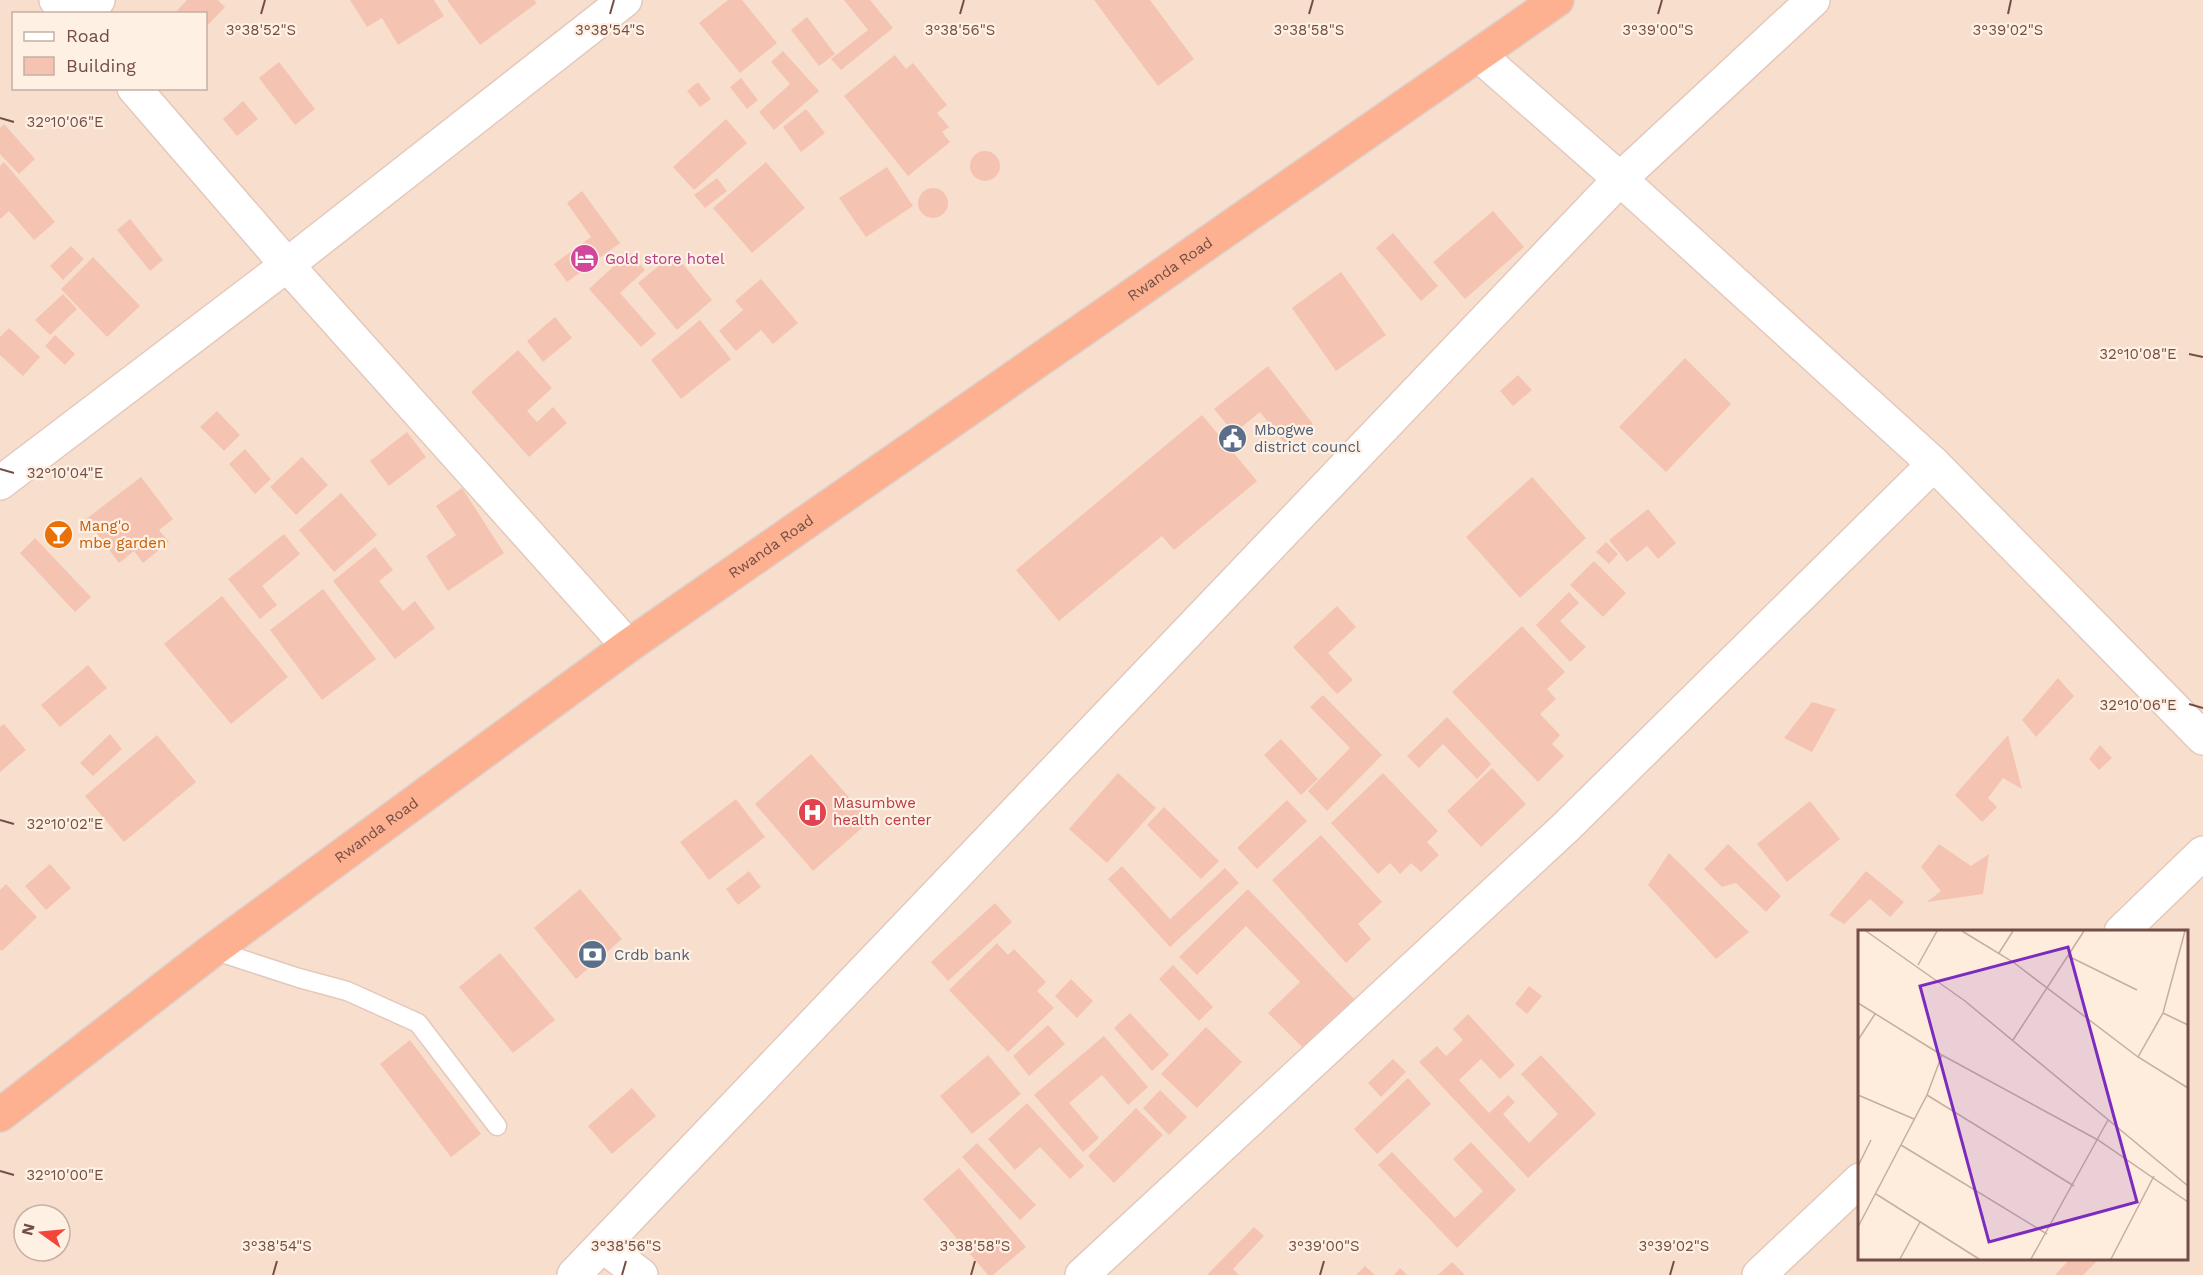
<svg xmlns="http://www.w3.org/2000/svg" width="2203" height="1275" font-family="'Work Sans',sans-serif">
<rect width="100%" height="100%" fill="#feecdc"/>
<path fill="#f8dfcd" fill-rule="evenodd" d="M0,0H2203V1275H0ZM14,14H206V88H14ZM1860,932H2186V1258H1860ZM24,1215H60V1251H24Z"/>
<g fill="#f5c3b2">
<path d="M187,0H218L225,7L206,27V14H174Z"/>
<path d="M350,0H434L444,16L398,45L382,18L367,27Z"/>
<path d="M447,0H534L537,3L480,45Z"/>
<path d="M728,0H742L777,43L740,73L699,23Z"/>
<path d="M844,0H870L893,28L841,70L831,59L868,30Z"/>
<path d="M1094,0H1150L1194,59L1158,86Z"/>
<path d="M807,17L835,54L819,66L791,30Z"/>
<path d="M783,51L819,91L774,130L759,112L790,84L771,62Z"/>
<path d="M895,55L906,69L913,63L947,105L937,113L949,127L942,132L950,142L908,176L844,96Z"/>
<path d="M279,62L315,109L295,125L259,78Z"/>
<path d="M741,78L758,100L747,109L730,87Z"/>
<path d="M698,82L711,99L700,107L687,91Z"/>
<path d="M243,101L258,119L237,136L223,119Z"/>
<path d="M806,109L825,133L801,152L783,127Z"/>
<path d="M726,119L747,143L694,190L673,167Z"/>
<path d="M4,124L35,159L19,174L0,154V128Z"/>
<circle cx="985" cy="166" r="15"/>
<path d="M4,162L55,222L34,240L9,211L0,219V166Z"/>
<path d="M766,162L805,208L752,253L713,208Z"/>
<path d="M887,167L913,206L866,237L839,198Z"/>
<path d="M717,178L727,191L705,208L694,195Z"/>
<circle cx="933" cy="203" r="15"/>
<path d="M582,191L620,243L567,282L554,264L591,237L567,203Z"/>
<path d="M1493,211L1524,247L1465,299L1433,262Z"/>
<path d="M130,219L163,260L150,271L117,230Z"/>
<path d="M1393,233L1438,286L1421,301L1376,248Z"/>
<path d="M71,246L84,259L63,280L50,266Z"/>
<path d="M629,252L645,270L620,293L656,334L641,347L589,289Z"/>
<path d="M674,253L712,300L677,330L638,283Z"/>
<path d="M93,257L140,306L107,337L61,289Z"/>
<path d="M1341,272L1386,335L1336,371L1292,308Z"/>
<path d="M761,279L798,323L773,344L761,330L736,351L719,331L743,310L735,301Z"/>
<path d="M63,294L77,309L50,335L35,320Z"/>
<path d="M555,317L572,338L543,362L527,341Z"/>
<path d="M700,320L731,359L681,399L651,360Z"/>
<path d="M9,328L40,357L23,376L0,355V337Z"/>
<path d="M55,335L75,354L65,365L45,346Z"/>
<path d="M518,350L552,388L527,411L537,422L553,407L567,423L529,457L471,392Z"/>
<path d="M1685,358L1731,404L1666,472L1619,427Z"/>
<path d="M1268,366L1313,424L1286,445L1260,412L1234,433L1214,409Z"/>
<path d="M1518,375L1532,390L1513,406L1500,391Z"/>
<path d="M217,411L240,435L224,451L200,427Z"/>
<path d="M1202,415L1257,481L1174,550L1162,536L1059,621L1016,570Z"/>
<path d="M407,432L426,457L389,486L370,461Z"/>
<path d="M245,449L271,479L255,494L229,464Z"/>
<path d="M302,457L328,485L296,515L270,487Z"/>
<path d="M141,477L173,519L159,530L169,542L143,563L134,551L119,563L86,519Z"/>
<path d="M1532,477L1586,538L1520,598L1466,537Z"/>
<path d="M462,488L504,553L448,591L426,556L456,535L436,506Z"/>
<path d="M341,493L377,535L334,572L299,530Z"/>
<path d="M1648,509L1676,543L1658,559L1647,546L1627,562L1609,540Z"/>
<path d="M284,534L300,554L262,586L277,605L260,619L228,579Z"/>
<path d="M35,538L91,597L75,612L20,553Z"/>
<path d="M1606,542L1618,554L1609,564L1596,552Z"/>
<path d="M375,547L393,570L379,581L403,611L415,601L435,628L395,659L333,581Z"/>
<path d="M1594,561L1626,593L1603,617L1570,585Z"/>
<path d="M323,589L376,659L322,700L270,630Z"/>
<path d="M1569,592L1579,603L1560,621L1586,647L1570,662L1536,625Z"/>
<path d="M222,596L288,677L231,724L164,644Z"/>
<path d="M1337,606L1356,627L1328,653L1353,680L1337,694L1293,647Z"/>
<path d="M1522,626L1565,672L1547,689L1556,699L1540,714L1560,735L1552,744L1564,756L1538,782L1452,692Z"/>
<path d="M88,665L107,688L60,727L41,705Z"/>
<path d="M2058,678L2074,696L2036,737L2022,720Z"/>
<path d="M1323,695L1382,755L1327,811L1308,791L1350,748L1310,707Z"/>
<path d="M1812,702L1836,709L1812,752L1784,738Z"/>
<path d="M1447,717L1491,764L1477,779L1443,744L1419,768L1407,756Z"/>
<path d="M4,724L26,750L0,772V727Z"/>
<path d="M110,734L122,749L93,776L80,763Z"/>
<path d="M157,735L196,782L124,842L85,796Z"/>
<path d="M2008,735L2022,789L2003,778L1988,798L1997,807L1982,822L1955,795Z"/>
<path d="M1281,739L1318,779L1301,795L1264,755Z"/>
<path d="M2100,745L2112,758L2099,770L2089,759Z"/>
<path d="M811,754L870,821L813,871L755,804Z"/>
<path d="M1492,768L1526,804L1481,847L1447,811Z"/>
<path d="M1118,773L1156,808L1107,863L1069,829Z"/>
<path d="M1383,773L1438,831L1427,842L1439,855L1421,872L1411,863L1400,874L1390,863L1378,874L1331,823Z"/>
<path d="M736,799L765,837L709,880L680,842Z"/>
<path d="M1287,800L1307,821L1257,869L1237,848Z"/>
<path d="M1810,801L1840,839L1787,882L1757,844Z"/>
<path d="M1164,807L1219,861L1201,879L1147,825Z"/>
<path d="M1321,835L1382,902L1358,924L1371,939L1346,963L1272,880Z"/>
<path d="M1728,844L1781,896L1766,912L1736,883L1722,887L1704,869Z"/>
<path d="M1939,844L1971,866L1989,854L1983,894L1927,902L1941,891L1921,867Z"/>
<path d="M1669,853L1749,932L1716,959L1648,885Z"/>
<path d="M50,864L71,888L46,910L25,886Z"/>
<path d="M1122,866L1170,919L1225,868L1239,883L1170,947L1108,879Z"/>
<path d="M749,871L761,887L738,905L726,889Z"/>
<path d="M1866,871L1904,902L1890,917L1870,899L1844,924L1829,915Z"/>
<path d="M6,884L37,917L2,951L0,949V890Z"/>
<path d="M580,889L622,939L576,979L534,928Z"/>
<path d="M1248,889L1355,1000L1304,1049L1268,1013L1300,982L1246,926L1197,975L1179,957Z"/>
<path d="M995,903L1012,922L948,981L931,962Z"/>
<path d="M997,943L1008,955L1014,949L1046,982L1037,991L1054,1008L1008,1052L949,990Z"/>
<path d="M500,953L555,1020L513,1053L459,987Z"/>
<path d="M1173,965L1213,1007L1199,1021L1159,979Z"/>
<path d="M1071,979L1093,1001L1077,1018L1055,996Z"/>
<path d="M1529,986L1542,996L1527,1014L1515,1004Z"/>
<path d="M1130,1013L1169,1055L1152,1071L1114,1028Z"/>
<path d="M1468,1014L1515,1065L1500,1079L1481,1059L1459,1080L1489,1113L1508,1095L1515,1102L1503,1114L1529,1143L1558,1114L1521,1074L1541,1055L1596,1114L1528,1178L1419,1062L1437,1046L1446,1056L1463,1040L1453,1029Z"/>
<path d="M1048,1025L1065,1044L1029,1076L1013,1056Z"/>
<path d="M1206,1027L1242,1062L1197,1108L1161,1074Z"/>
<path d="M1104,1036L1148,1087L1128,1105L1102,1075L1069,1103L1099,1138L1083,1152L1034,1095Z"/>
<path d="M410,1040L481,1134L451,1157L380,1064Z"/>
<path d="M988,1055L1021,1094L972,1134L940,1096Z"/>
<path d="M1393,1059L1406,1072L1381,1097L1368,1083Z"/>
<path d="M1408,1078L1431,1104L1377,1154L1354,1129Z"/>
<path d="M632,1088L656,1116L612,1154L588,1126Z"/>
<path d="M1160,1090L1187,1117L1169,1135L1143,1108Z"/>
<path d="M1027,1103L1084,1166L1070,1179L1040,1147L1015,1170L988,1139Z"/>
<path d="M1136,1108L1163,1135L1114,1183L1088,1156Z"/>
<path d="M1471,1142L1516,1190L1457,1248L1378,1165L1392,1152L1455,1218L1483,1191L1453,1159Z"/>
<path d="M977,1143L1036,1205L1020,1220L962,1157Z"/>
<path d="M959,1168L1026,1247L993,1275H988L923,1199Z"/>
<path d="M1254,1227L1264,1236L1233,1269L1239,1275H1207Z"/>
<path d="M2071,1258H2100L2083,1275H2055Z"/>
<path d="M1452,1262L1465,1275H1438Z"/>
<path d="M1365,1266L1375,1275H1356Z"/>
<path d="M1400,1268L1407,1275H1394Z"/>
</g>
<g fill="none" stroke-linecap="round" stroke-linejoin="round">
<defs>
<path id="service" d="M213,950L299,978L347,991L418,1023L497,1126"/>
<g id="minor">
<path d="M56,0L68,14"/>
<path d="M86,14L98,0"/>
<path d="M1480,56L1620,179L1934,464L2203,738"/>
<path d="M134,88L287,265L628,646"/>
<path d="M0,483L287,265L625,0"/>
<path d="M2121,932L2203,853"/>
<path d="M603,1246L641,1275"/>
<path d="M574,1275L1620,179L1813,0"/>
<path d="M1082,1275L1565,828L1934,464"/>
<path d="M1759,1275L1860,1180"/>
</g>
<g id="trunk">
<path id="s1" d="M0,1115L213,950L628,646L1557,0"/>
</g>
</defs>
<use href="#service" stroke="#e4c8bc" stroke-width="21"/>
<use href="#minor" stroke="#e4c8bc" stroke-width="36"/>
<use href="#trunk" stroke="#dbd1ce" stroke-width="36"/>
<use href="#service" stroke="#fff" stroke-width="18"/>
<use href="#minor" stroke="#fff" stroke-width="33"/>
<use href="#trunk" stroke="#feb190" stroke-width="33"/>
</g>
<path fill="none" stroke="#744e44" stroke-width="2" d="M261,14L265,0M610,14L614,0M960,14L964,0M1309,14L1313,0M1658,14L1662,0M2008,14L2011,0M0,118L14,122M2189,354L2203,357M0,469L14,473M2189,704L2203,708M0,820L14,824M0,1171L14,1175M273,1275L277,1261M622,1275L626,1261M971,1275L975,1261M1320,1275L1324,1261M1670,1275L1674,1261"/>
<defs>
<symbol id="hotel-disc" viewBox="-11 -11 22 22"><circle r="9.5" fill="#d1479c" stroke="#fff0e4"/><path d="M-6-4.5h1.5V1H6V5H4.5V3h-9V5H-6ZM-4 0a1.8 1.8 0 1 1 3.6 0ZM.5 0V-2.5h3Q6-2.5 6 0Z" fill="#fff"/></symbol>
<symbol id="civic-disc" viewBox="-11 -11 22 22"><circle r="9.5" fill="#5c6f8a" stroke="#fff0e4"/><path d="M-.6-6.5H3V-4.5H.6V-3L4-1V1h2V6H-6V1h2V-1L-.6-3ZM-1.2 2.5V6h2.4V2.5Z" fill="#fff"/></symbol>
<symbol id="bar-disc" viewBox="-11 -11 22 22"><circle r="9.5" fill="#e8710a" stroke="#fff0e4"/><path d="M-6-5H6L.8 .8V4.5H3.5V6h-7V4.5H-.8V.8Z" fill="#fff"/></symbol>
<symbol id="hospital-disc" viewBox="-11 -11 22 22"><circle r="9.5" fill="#e0444e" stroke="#fff0e4"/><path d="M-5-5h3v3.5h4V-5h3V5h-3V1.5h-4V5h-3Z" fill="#fff"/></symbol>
<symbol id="bank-disc" viewBox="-11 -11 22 22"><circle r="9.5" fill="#5c6f8a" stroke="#fff0e4"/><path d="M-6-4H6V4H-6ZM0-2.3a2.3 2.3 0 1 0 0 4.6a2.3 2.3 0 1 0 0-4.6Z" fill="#fff"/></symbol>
</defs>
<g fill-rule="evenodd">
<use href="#hotel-disc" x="568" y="242" width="33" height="33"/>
<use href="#civic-disc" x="1216" y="422" width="33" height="33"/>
<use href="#bar-disc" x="42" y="518" width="33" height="33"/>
<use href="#hospital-disc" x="796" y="796" width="33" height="33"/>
<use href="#bank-disc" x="576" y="938" width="33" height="33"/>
</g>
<g text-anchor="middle" stroke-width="4.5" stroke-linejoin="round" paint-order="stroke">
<g font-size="15" fill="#b23c85" stroke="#fff0e4" text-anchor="start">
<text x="605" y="264">Gold store hotel</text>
</g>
<g font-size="15" fill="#744e44" stroke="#fff0e4">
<text dy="5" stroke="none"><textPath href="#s1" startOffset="1444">Rwanda Road</textPath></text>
<text dy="5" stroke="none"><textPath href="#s1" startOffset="958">Rwanda Road</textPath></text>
<text dy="5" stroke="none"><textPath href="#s1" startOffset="472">Rwanda Road</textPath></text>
</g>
<g font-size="15" fill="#4e5e75" stroke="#fff0e4" text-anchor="start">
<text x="1254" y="435">Mbogwe<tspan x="1254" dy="17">district councl</tspan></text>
<text x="614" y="960">Crdb bank</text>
</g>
<g font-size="15" fill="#c56008" stroke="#fff0e4" text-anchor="start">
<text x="79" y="531">Mang'o<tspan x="79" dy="17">mbe garden</tspan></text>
</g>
<g font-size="15" fill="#be3a42" stroke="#fff0e4" text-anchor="start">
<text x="833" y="808">Masumbwe<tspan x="833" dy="17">health center</tspan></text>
</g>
</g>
<g transform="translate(1858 930)">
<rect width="330" height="330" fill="#feecdc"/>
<path fill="none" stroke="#c7ad9f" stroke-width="1.5" d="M8,1L107,71L330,256M104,1L155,32L280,127L330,158M141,23L155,1M210,26L279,60M60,35L79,1M0,73L82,124L240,210L330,272M305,83L330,95M0,110L17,84M155,110L226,1M280,127L305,83L327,1M0,165L56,189M69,165L216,256M43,215L189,304M0,236L13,210M18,264L121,329M0,297L69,165L84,125M42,329L62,292M173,329L250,190M253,329L296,246"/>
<path fill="#7b2cbf" fill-opacity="0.15" stroke="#7b2cbf" stroke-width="3" d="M210,17L279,272L131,312L62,56Z"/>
<rect width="330" height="330" fill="none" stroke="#744e44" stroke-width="3"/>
</g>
<g font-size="15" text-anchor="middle" fill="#744e44" stroke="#fff0e4" stroke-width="4.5" stroke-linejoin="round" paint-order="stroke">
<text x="261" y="35">3°38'52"S</text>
<text x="610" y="35">3°38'54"S</text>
<text x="960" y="35">3°38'56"S</text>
<text x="1309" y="35">3°38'58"S</text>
<text x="1658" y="35">3°39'00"S</text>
<text x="2008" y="35">3°39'02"S</text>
<text x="65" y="127">32°10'06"E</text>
<text x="2138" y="359">32°10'08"E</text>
<text x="65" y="478">32°10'04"E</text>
<text x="2138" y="710">32°10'06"E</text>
<text x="65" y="829">32°10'02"E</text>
<text x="65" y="1180">32°10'00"E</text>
<text x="277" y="1251">3°38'54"S</text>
<text x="626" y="1251">3°38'56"S</text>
<text x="975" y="1251">3°38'58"S</text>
<text x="1324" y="1251">3°39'00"S</text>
<text x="1674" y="1251">3°39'02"S</text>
</g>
<rect x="12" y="12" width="195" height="78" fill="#fff0e4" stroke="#c7afa4" stroke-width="1.5"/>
<rect x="24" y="32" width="30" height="9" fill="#ffffff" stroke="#c7afa4" stroke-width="1.5"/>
<text x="66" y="42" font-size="18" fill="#744e44">Road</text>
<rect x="24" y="57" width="30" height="18" fill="#f5c3b2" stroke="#c7afa4" stroke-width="1.5"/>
<text x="66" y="72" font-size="18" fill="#744e44">Building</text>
<g transform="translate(42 1233) rotate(285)"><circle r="28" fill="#fff0e4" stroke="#c7afa4" stroke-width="1.5"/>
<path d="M0-4.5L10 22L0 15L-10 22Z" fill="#f14638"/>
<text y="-9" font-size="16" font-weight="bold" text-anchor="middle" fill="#744e44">N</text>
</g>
</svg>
